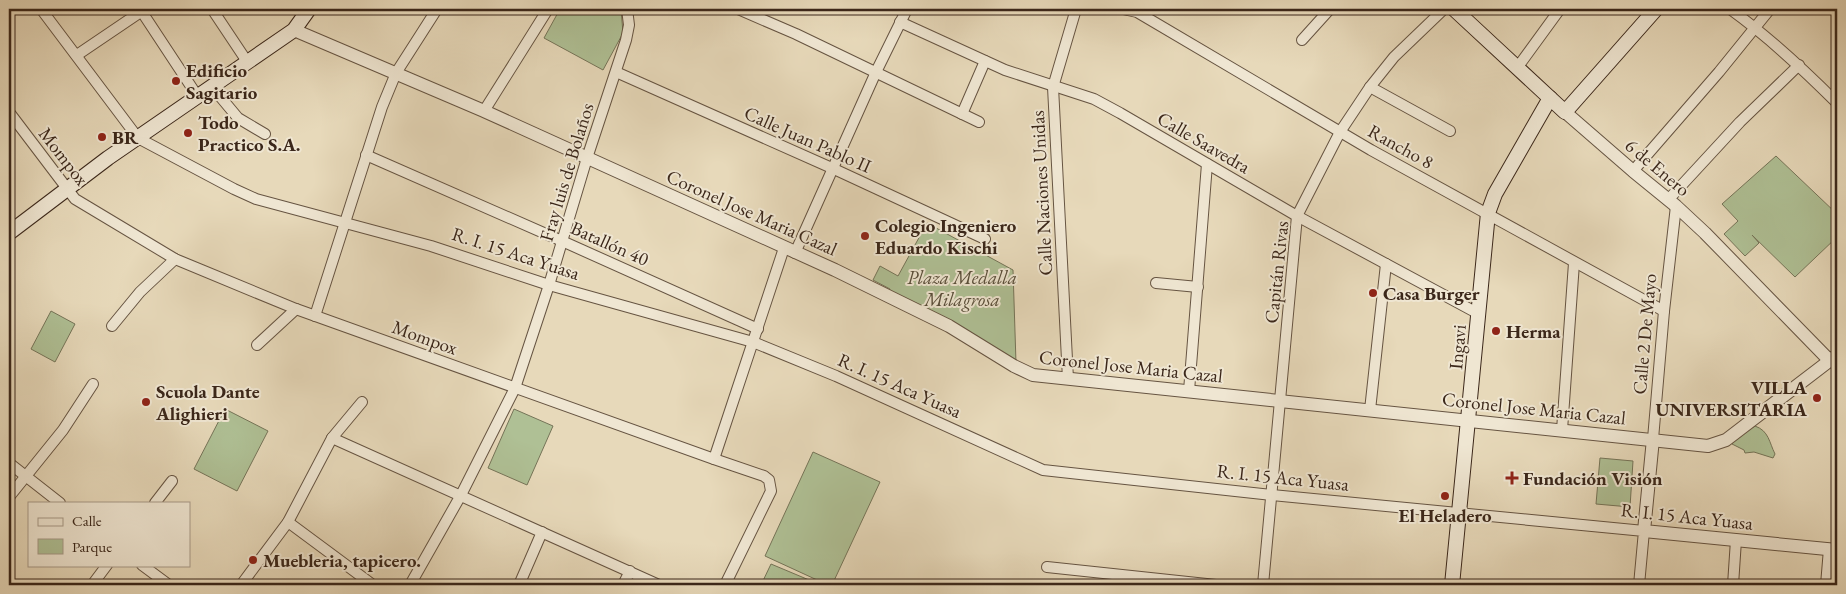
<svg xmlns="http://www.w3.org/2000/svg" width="1846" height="594" font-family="'EB Garamond',serif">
<rect width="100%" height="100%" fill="#e7d9ba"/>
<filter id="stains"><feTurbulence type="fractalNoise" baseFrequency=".004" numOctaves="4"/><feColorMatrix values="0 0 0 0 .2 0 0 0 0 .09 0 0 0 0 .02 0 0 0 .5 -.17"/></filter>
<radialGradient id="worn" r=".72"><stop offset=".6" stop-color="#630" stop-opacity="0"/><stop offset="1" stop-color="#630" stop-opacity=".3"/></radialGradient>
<g fill="#afc095" stroke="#757458">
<path d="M560,9H621L623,33L603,70L544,38Z"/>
<path d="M1776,156L1837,214V237L1795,277L1752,235L1759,243L1745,256L1724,234L1738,221L1722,204Z"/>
<path d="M927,223L1013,270L1016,363L888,294L890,289L873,280L880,266L898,276Z"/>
<path d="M51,311L75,324L55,362L31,349Z"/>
<path d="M225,409L268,431L237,491L194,469Z"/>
<path d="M514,409L553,426L527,485L488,468Z"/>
<path d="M1755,426C1769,431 1769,442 1775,454L1773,458L1754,452L1745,453L1744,450L1732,444L1733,439Z"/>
<path d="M813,452L880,482L832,585H828L765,556Z"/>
<path d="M1600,458L1633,461L1630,507L1596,504Z"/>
<path d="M771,564L821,585H761Z"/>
</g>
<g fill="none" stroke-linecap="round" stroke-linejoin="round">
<defs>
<g id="minor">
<path d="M41,9L138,138L234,189L256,199L431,246L549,285L753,342L836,376L1043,470L1272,495L1644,531L1639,585"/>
<path d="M140,9L198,97"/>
<path d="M212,9L248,63"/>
<path d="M738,9L796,34L979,122"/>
<path d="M1123,9L1137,12L1371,150L1664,311"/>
<path d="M1730,9C1769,37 1803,69 1837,103"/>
<path d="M900,22L1005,70L1094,99L1120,113L1297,216L1479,314"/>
<path d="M1302,40L1330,9"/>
<path d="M77,55L142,11"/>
<path d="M1517,68L1560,9"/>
<path d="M616,72L834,169L985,239"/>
<path d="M1370,87L1450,131"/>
<path d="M213,88L238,118L265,134"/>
<path d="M484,111L548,9"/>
<path d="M9,112L75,199L175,259L296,309L714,459L764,476L769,480L771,491L725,585"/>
<path d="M962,114L985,61"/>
<path d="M366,155L562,241L758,329"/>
<path d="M1633,171L1719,72L1770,9"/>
<path d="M1668,200L1740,122L1799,65"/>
<path d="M795,253L876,72L907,9"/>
<path d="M1156,283L1198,287"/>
<path d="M315,316L382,107L396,73L437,9"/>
<path d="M112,326L140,292L175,259"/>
<path d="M257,345L296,309"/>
<path d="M1068,379L1053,87L1076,9"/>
<path d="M1189,391L1207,164"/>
<path d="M1370,410L1386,264"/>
<path d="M1562,430L1574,263"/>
<path d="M332,438L659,585"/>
<path d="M1653,439L1664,311L1676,206"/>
<path d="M714,459L784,248"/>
<path d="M9,463L60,503"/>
<path d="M9,497L63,430L93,384"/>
<path d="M155,503L172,481"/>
<path d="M288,522L373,585"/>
<path d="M142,565L169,585"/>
<path d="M1047,567L1216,585"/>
<path d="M92,585L107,565"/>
<path d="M241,585L288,522L332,438L362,402"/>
<path d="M410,585L461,495L515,388L549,285L587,158L626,40L629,25L627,9"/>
<path d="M519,585L542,532"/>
<path d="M623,585L630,571"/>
<path d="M1263,585L1297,216L1340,132L1370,87L1394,57L1444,9"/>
<path d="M1733,585L1736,540"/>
<path d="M1826,585L1829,549"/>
</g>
<g id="tertiary">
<path d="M294,30L484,111L835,270L949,326L1014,366L1033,375L1708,446L1726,440L1837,355"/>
<path d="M1565,112L1633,171L1676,206L1705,233L1830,361"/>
<path d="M1653,439L1644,531L1837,550"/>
</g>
<g id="secondary">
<path d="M1454,9L1565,112L1656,9"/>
<path d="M9,233L108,158L294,30L309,9"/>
<path d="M1452,585L1488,213L1495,194L1550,98"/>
</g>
</defs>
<use href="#minor" stroke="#665442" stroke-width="12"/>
<use href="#tertiary" stroke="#665442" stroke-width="14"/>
<use href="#secondary" stroke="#3b271a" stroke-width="16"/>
<use href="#minor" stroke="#efe6d2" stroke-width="10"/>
<use href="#tertiary" stroke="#efe6d2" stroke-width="12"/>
<use href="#secondary" stroke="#efe6d2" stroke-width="14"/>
</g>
<g fill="#8f2418" stroke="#efe6d2" stroke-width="2">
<circle cx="176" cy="81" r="5"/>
<circle cx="188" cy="133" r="5"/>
<circle cx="102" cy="137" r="5"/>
<circle cx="865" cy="236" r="5"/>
<circle cx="1373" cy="293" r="5"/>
<circle cx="1496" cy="331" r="5"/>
<circle cx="1817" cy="398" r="5"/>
<circle cx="146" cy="402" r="5"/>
<path d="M1509.5 470.5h5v5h5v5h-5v5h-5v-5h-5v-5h5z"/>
<circle cx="1445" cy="496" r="5"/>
<circle cx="253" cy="560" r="5"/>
</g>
<g text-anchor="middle" stroke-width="4" stroke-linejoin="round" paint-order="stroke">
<g font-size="19" font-weight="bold" fill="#3b271a" stroke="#efe6d2" text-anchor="start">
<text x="186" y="77">Edificio<tspan x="186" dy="22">Sagitario</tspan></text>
<text x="198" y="129">Todo<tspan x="198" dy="22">Practico S.A.</tspan></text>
<text x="112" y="144">BR</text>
<text x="875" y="232">Colegio Ingeniero<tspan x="875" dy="22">Eduardo Kischi</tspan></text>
<text x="1383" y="300">Casa Burger</text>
<text x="1506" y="338">Herma</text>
<text x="1807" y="394" text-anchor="end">VILLA<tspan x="1807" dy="22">UNIVERSITARIA</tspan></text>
<text x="156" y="398">Scuola Dante<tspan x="156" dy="22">Alighieri</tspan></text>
<text x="1523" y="485">Fundación Visión</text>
<text x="1445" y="522" text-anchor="middle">El Heladero</text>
<text x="263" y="567">Muebleria, tapicero.</text>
</g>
<g font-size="19" fill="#3b271a" stroke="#efe6d2">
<text transform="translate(808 139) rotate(24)" y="7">Calle Juan Pablo II</text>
<text transform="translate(1204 142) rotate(30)" y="7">Calle Saavedra</text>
<text transform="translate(1401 146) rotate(29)" y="7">Rancho 8</text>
<text transform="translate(64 156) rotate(52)" y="7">Mompox</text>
<text transform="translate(1658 167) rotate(40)" y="7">6 de Enero</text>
<text transform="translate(566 172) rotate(-73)" y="7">Fray luis de Bolaños</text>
<text transform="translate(1041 193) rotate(-93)" y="7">Calle Naciones Unidas</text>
<text transform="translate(752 212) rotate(24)" y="7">Coronel Jose Maria Cazal</text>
<text transform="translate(610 243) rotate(24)" y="7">Batallón 40</text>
<text transform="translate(516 253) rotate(18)" y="7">R. I. 15 Aca Yuasa</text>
<text transform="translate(1276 272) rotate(-84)" y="7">Capitán Rivas</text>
<text transform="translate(1644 334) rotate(-85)" y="7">Calle 2 De Mayo</text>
<text transform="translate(425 337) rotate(20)" y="7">Mompox</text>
<text transform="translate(1457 347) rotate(-85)" y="7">Ingavi</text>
<text transform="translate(1131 366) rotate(6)" y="7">Coronel Jose Maria Cazal</text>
<text transform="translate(900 385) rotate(24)" y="7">R. I. 15 Aca Yuasa</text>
<text transform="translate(1534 408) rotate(6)" y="7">Coronel Jose Maria Cazal</text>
<text transform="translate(1283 477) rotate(6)" y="7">R. I. 15 Aca Yuasa</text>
<text transform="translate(1687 516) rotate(6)" y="7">R. I. 15 Aca Yuasa</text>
</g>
<g font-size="19" font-style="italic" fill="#584d39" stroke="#efe6d2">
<text x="962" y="284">Plaza Medalla<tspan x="962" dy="22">Milagrosa</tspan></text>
</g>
</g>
<rect width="1846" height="594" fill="none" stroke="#e7d9ba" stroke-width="30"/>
<rect x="10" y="10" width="1826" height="574" fill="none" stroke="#3b271a" stroke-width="2.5"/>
<rect x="15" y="15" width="1816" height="564" fill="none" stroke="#3b271a"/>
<rect x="28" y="502" width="162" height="65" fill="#efe6d2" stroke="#a79a88"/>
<rect x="38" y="518" width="25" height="8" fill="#efe6d2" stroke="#a79a88"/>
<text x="72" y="526" font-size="15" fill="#3b271a">Calle</text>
<rect x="38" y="539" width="25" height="15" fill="#afc095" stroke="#a79a88"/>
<text x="72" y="552" font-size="15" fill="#3b271a">Parque</text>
<rect width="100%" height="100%" filter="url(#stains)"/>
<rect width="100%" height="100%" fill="url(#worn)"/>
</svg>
